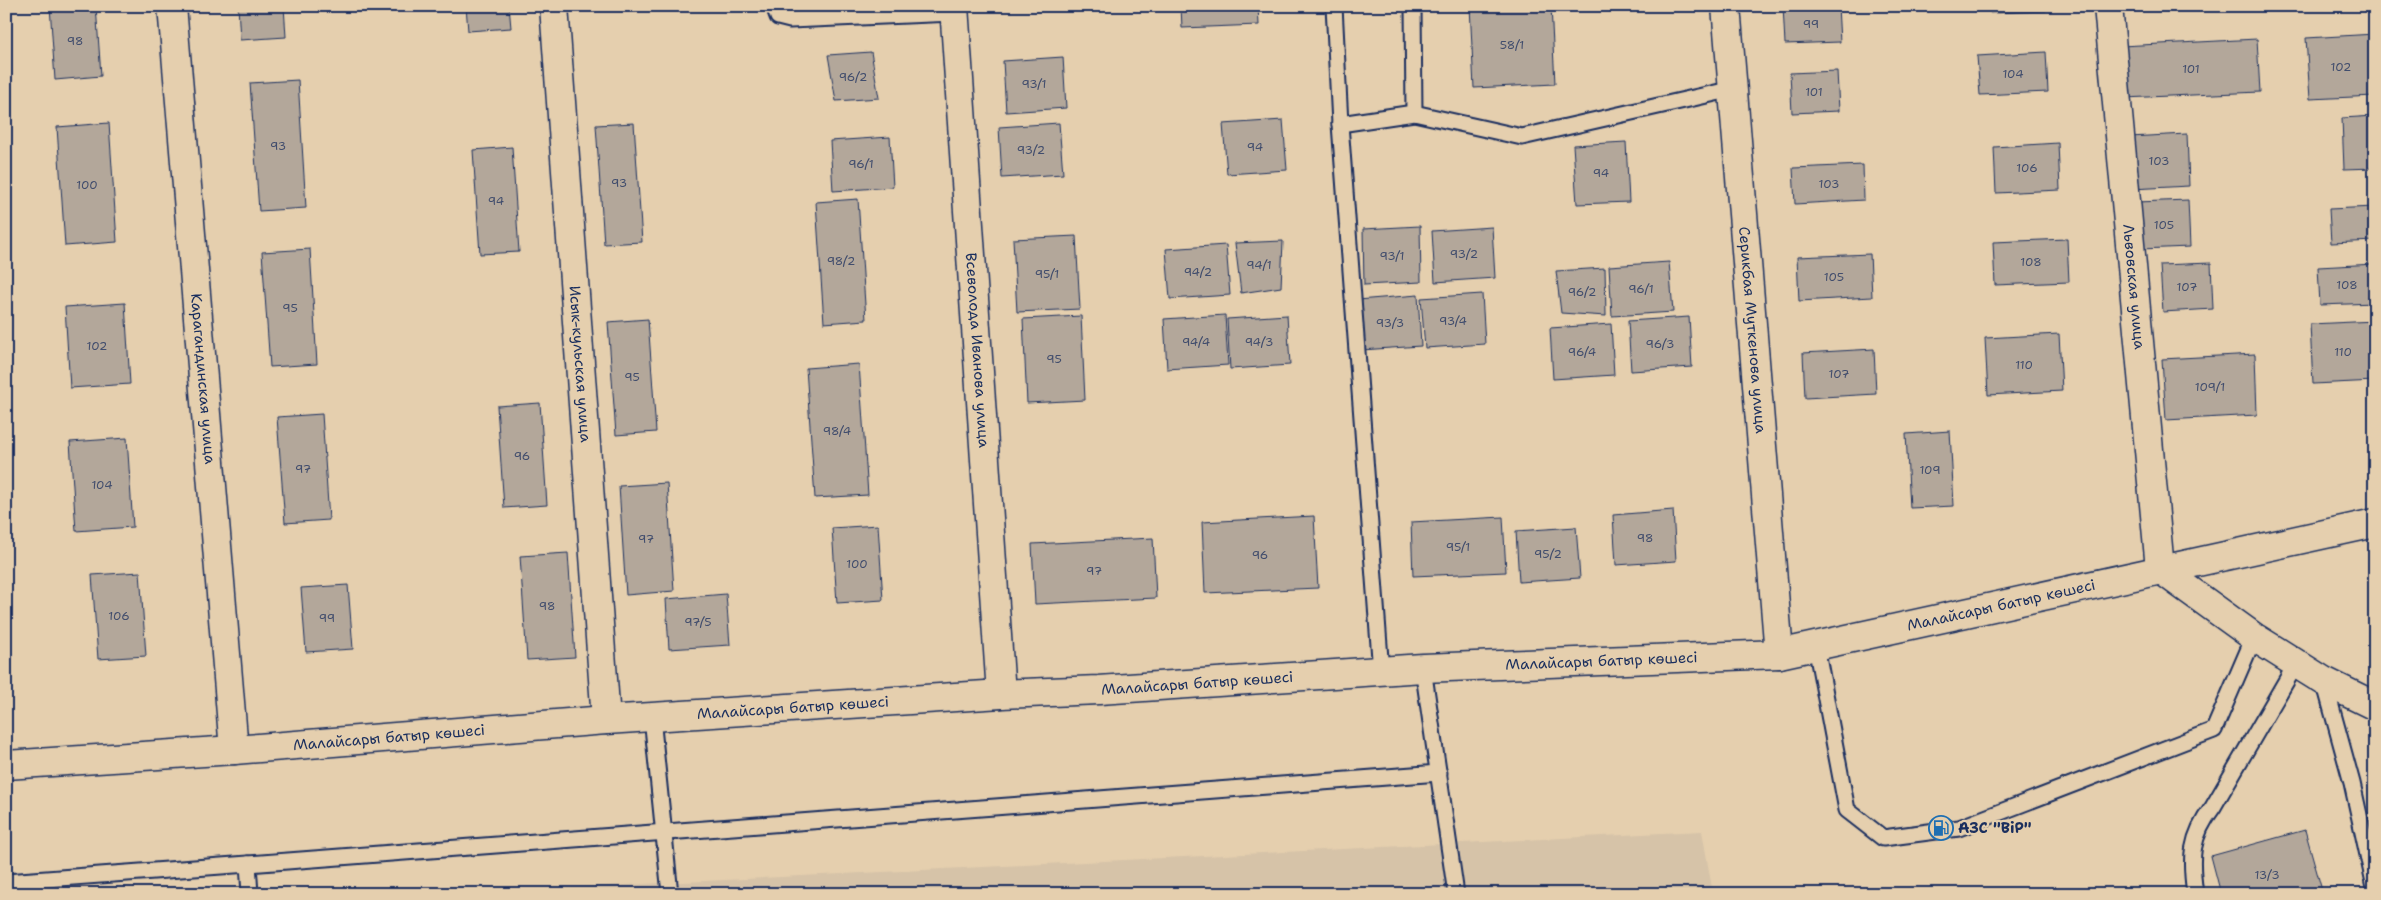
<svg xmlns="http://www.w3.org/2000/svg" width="2381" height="900" font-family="'Shantell Sans',sans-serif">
<rect width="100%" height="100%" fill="#e5cfae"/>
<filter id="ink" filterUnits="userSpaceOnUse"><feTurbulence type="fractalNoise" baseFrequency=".02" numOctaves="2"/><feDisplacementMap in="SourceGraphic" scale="10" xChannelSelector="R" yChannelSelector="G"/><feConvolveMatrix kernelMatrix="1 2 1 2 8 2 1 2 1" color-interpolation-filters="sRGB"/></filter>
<g filter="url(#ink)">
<path fill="#d6c3a8" d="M1702,831L1713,894H443Z"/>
<g fill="#b3a79a" stroke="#1b2f5e">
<path d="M50,6H96L101,76L55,80Z"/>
<path d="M238,6H284L286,37L240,40Z"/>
<path d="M466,6H509L511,28L468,31Z"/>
<path d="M595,6H626L595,8Z"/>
<path d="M1181,6H1258L1259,25L1182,28Z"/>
<path d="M1470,6H1551L1555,84L1474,88Z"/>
<path d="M1783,6H1838L1840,42L1785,44Z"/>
<path d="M1990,6H2046V11L1990,13Z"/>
<path d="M2375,34V96L2310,99L2306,38Z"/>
<path d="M2257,39L2260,92L2124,98L2121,46Z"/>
<path d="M871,52L879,98L836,101L828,55Z"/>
<path d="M2046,52L2048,92L1980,95L1977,56Z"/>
<path d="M1063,57L1066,108L1006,112L1003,61Z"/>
<path d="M1837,71L1839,111L1792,113L1790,73Z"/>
<path d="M298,80L306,208L259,211L250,83Z"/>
<path d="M2375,116V168L2344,169L2342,118Z"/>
<path d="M1283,120L1287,170L1227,174L1223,124Z"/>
<path d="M109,123L117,242L65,246L57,127Z"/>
<path d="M634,123L642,242L604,244L596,125Z"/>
<path d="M1059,123L1063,174L1002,178L999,127Z"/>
<path d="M2187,134L2189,186L2132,189L2129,137Z"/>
<path d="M890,137L893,187L833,191L830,141Z"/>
<path d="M1626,142L1629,202L1577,204L1573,145Z"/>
<path d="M2058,143L2060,190L1996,193L1994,147Z"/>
<path d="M512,147L519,252L480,254L473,150Z"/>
<path d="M1863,165L1864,200L1795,204L1793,168Z"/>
<path d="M858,199L866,320L824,323L816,202Z"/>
<path d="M2188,200L2190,247L2140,249L2137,202Z"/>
<path d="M2375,207V241L2331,243L2329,209Z"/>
<path d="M1420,226L1421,282L1364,285L1363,229Z"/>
<path d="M1492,227L1495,278L1435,282L1432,231Z"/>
<path d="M1076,236L1080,309L1017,312L1013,239Z"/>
<path d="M2067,239L2069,282L1995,285L1993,242Z"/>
<path d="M1283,241L1281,287L1241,293L1235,243Z"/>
<path d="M1226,245L1230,295L1170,299L1166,249Z"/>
<path d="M310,249L317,364L270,367L262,252Z"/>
<path d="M1870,254L1872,297L1799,301L1797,257Z"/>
<path d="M1669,262L1673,312L1612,316L1609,266Z"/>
<path d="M2211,263L2213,309L2163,312L2160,265Z"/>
<path d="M2375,264V303L2320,305L2318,267Z"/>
<path d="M1605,268L1606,316L1561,313L1556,271Z"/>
<path d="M1482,294L1485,344L1425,348L1421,298Z"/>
<path d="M1418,295L1421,346L1361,350L1358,300Z"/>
<path d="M125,303L130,384L70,388L65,307Z"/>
<path d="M1225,315L1228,365L1167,369L1164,319Z"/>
<path d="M1287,315L1290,365L1230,369L1227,319Z"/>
<path d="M1081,316L1085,400L1027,403L1023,319Z"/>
<path d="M1689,317L1692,367L1631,371L1628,321Z"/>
<path d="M648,319L656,432L616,435L608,322Z"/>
<path d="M2375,321V381L2313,384L2310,324Z"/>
<path d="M1611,324L1614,375L1553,379L1550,328Z"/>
<path d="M2059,334L2062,391L1988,395L1985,338Z"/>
<path d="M1874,349L1876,394L1805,398L1803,353Z"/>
<path d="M2255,354L2257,415L2166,420L2162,359Z"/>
<path d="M859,364L868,495L815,498L806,368Z"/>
<path d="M540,403L547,505L504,508L497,406Z"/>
<path d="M322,414L329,520L285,523L277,417Z"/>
<path d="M1950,431L1954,506L1910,508L1906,434Z"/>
<path d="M127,438L133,527L76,531L70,442Z"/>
<path d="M667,483L674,591L626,595L619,486Z"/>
<path d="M1673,510L1676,561L1616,565L1613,515Z"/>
<path d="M1314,516L1318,588L1205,593L1202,522Z"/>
<path d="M1503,517L1506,572L1413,576L1411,522Z"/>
<path d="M878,525L883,600L837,603L832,528Z"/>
<path d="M1576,527L1580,578L1519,582L1516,531Z"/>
<path d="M1153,538L1156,598L1035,604L1032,544Z"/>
<path d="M568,553L575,657L527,660L520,556Z"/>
<path d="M140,572L146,656L98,659L92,575Z"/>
<path d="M348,585L353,649L306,652L301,588Z"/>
<path d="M726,594L730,645L669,649L666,599Z"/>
<path d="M2305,830L2323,894H2221L2211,856Z"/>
</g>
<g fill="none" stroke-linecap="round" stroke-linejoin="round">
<defs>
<g id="lane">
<path d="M774,6L778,17L790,20L954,13"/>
<path d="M1334,6L1340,124L1381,672"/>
<path d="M1413,6L1414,113"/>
<path d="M1340,124L1414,113L1522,137L1733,89"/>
<path d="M1816,646L1847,810L1883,838L1959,828L2214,730L2254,637"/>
<path d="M1423,668L1456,894"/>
<path d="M2324,681L2352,783L2375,887"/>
<path d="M652,717L670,894"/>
<path d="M248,864L1439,773"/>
<path d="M6,882L248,864L250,894"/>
<path d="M2195,894C2190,858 2190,837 2213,807L2296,664"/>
</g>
<g id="street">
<path id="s1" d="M172,6L234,750"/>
<path id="s2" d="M554,6L606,720"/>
<path id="s3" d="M954,6L1001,694"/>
<path id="s4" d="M1726,6L1779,654"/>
<path id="s5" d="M2108,6L2160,569L2254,637L2324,681L2375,706"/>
</g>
<g id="primary">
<path id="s6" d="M6,765L234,750L606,720L1001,694L1099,690L1423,668L1779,654L2375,523"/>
</g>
</defs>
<use href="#lane" stroke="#1b2f5e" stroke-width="19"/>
<use href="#street" stroke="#1b2f5e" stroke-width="31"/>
<use href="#primary" stroke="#1b2f5e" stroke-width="31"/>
<use href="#lane" stroke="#e5cfae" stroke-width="15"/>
<use href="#street" stroke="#e5cfae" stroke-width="28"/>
<use href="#primary" stroke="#e5cfae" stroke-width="28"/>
</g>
</g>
<defs>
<symbol id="fuel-ring" viewBox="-11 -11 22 22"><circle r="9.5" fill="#e5cfae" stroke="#1f6fb2" stroke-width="1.5"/><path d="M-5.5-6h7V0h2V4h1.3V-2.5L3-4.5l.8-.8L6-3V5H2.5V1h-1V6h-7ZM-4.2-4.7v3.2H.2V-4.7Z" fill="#1f6fb2"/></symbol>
</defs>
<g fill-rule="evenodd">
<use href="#fuel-ring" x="1927" y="814" width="28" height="28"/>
</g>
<g text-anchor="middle" stroke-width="4.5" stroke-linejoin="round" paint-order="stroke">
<g font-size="12" fill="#414d6d">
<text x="1811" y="28">99</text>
<text x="75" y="45">98</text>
<text x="1512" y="49">58/1</text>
<text x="2341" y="71">102</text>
<text x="2191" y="73">101</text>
<text x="2013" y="78">104</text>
<text x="853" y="81">96/2</text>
<text x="1034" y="88">93/1</text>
<text x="1814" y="96">101</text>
<text x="278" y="150">93</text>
<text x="1255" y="151">94</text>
<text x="1031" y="154">93/2</text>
<text x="2159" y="165">103</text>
<text x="861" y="168">96/1</text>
<text x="2027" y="172">106</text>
<text x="1601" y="177">94</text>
<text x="619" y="187">93</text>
<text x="1829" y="188">103</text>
<text x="87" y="189">100</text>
<text x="496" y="205">94</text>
<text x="2164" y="229">105</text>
<text x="1464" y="258">93/2</text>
<text x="1392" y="260">93/1</text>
<text x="841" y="265">98/2</text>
<text x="2031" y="266">108</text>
<text x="1259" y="269">94/1</text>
<text x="1198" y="276">94/2</text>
<text x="1047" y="278">95/1</text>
<text x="1834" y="281">105</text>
<text x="2347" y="289">108</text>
<text x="2187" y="291">107</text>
<text x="1641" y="293">96/1</text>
<text x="1582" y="296">96/2</text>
<text x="290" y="312">95</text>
<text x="1453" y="325">93/4</text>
<text x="1390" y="327">93/3</text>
<text x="1196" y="346">94/4</text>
<text x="1259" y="346">94/3</text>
<text x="1660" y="348">96/3</text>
<text x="97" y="350">102</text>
<text x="1582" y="356">96/4</text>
<text x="2343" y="356">110</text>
<text x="1054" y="363">95</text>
<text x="2024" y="369">110</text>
<text x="1839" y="378">107</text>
<text x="632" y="381">95</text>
<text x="2210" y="391">109/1</text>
<text x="837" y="435">98/4</text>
<text x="522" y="460">96</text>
<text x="303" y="473">97</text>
<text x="1930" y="474">109</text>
<text x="102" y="489">104</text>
<text x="1645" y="542">98</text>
<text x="646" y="543">97</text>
<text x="1458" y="551">95/1</text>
<text x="1548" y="558">95/2</text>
<text x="1260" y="559">96</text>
<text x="857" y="568">100</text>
<text x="1094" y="575">97</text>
<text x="547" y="610">98</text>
<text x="119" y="620">106</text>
<text x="327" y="622">99</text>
<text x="698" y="626">97/5</text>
<text x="2267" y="879">13/3</text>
</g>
<g font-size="15" fill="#1b2f5e" stroke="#e5cfae">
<text dy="5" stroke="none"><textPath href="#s5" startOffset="282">Львовская улица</textPath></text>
<text dy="5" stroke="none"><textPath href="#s4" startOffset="325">Серикбая Муткенова улица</textPath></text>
<text dy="5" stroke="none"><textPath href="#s3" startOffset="345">Всеволода Иванова улица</textPath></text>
<text dy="5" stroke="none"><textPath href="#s2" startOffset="359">Исык-кульская улица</textPath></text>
<text dy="5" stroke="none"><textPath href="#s1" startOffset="374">Карагандинская улица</textPath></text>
<text dy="5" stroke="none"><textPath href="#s6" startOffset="2004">Малайсары батыр көшесі</textPath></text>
<text dy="5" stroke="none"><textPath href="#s6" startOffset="1599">Малайсары батыр көшесі</textPath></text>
<text dy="5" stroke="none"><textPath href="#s6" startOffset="1194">Малайсары батыр көшесі</textPath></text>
<text dy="5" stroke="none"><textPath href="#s6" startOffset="789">Малайсары батыр көшесі</textPath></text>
<text dy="5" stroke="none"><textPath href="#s6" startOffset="384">Малайсары батыр көшесі</textPath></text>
</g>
<g font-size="15" font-weight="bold" fill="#1b2f5e" stroke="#e5cfae" text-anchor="start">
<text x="1958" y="833">АЗС "BiP"</text>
</g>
</g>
<rect width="2381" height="900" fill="none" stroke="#e5cfae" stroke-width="25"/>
<rect x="12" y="12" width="2356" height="875" fill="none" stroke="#1b2f5e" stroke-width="2" filter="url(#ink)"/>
</svg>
